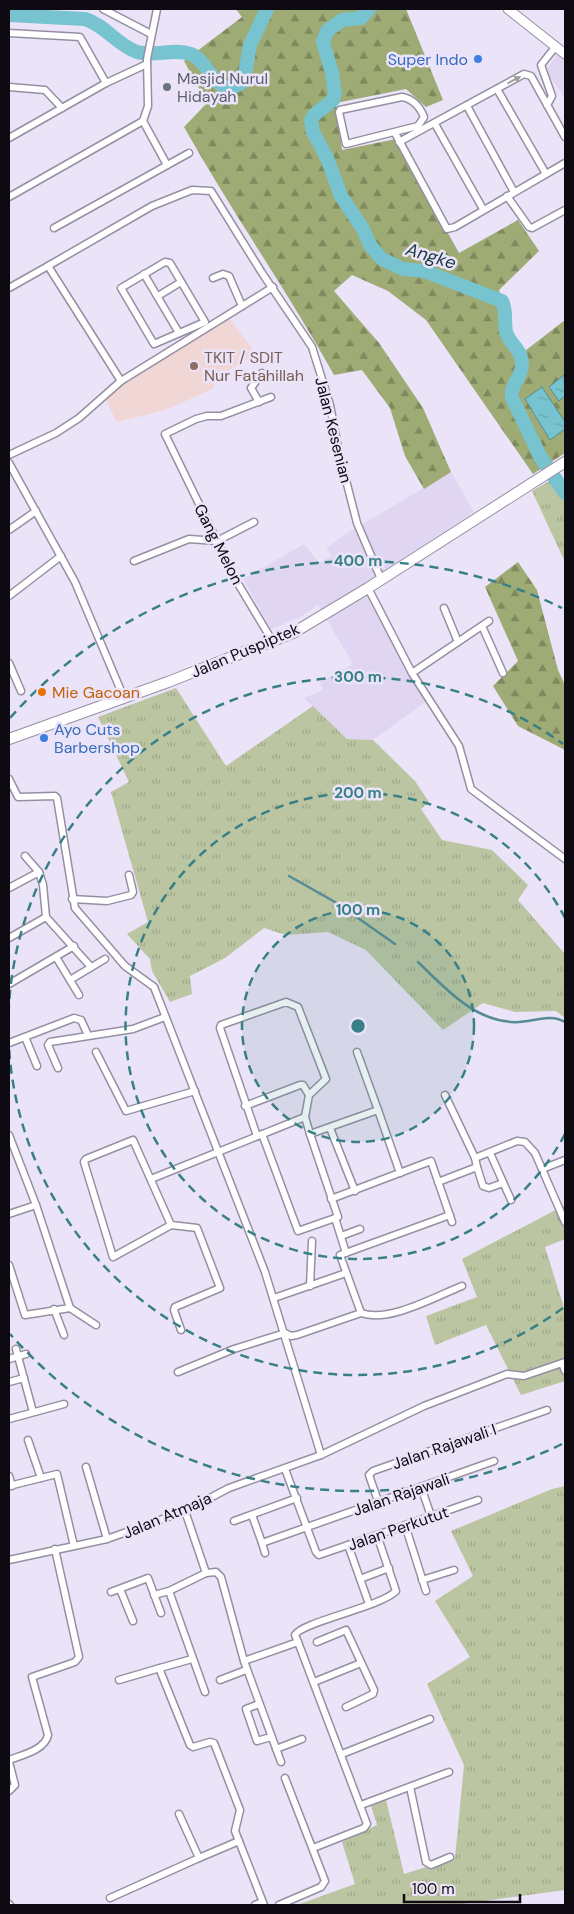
<svg xmlns="http://www.w3.org/2000/svg" width="574" height="1914" font-family="'DM Sans',sans-serif">
<defs>
<pattern id="grass-tufts" width="24" height="20" patternUnits="userSpaceOnUse" patternTransform="scale(1.25)"><rect width="24" height="20" fill="#bcc5a1"/><path d="M3 7l-1-3M5 7V3M7 7l1-3M15 17l-1-3M17 17v-4M19 17l1-3" fill="none" stroke="#a0a88a"/></pattern>
<pattern id="forest-firs" width="22" height="20" patternUnits="userSpaceOnUse" patternTransform="scale(1.25)"><rect width="22" height="20" fill="#9eab74"/><path d="M5 1l3.5 6h-7zM16 11l3.5 6h-7z" fill="#7f895e"/></pattern>
<pattern id="water-ripples" width="26" height="14" patternUnits="userSpaceOnUse" patternTransform="scale(1.25)"><rect width="26" height="14" fill="#77c3cf"/><path d="M2 4q2-2 4 0t4 0M15 11q2-2 4 0t4 0" fill="none" stroke="#66a6b1"/></pattern>
</defs>
<rect width="100%" height="100%" fill="#ebe3f8"/>
<g fill="#e0d6f1">
<path d="M557,54L565,61V98L546,71Z"/>
<path d="M451,472L474,512L371,579L367,597L406,668L428,700L373,740L347,739L304,698L323,690L320,682L353,664L318,605L300,617L271,629L243,579L304,544L319,563L332,556L326,549L344,535Z"/>
</g>
<path fill="#f1d6d6" d="M229,318L256,354L216,378L213,389L165,410L117,422L103,395Z"/>
<g fill="url(#grass-tufts)">
<path d="M561,474L565,482V562L532,491Z"/>
<path d="M176,688L226,766L313,706L347,739L373,740L415,781L429,802L421,809L442,840L492,850L528,885L518,900L565,954V1018L556,1011L515,1012L483,1003L443,1030L366,950L328,932L286,935L264,928L225,958L190,976L192,994L170,1002L152,971L150,959L127,934L148,922L111,792L129,782L98,717Z"/>
<path d="M565,1205V1239L545,1247L565,1311V1381L521,1395L486,1325L435,1345L426,1316L477,1297L462,1259Z"/>
<path d="M565,1486V1890L454,1905H297L355,1884L342,1842L377,1825L371,1806L386,1800L404,1874L455,1858L464,1765L427,1684L470,1657L435,1601L473,1576L451,1531L552,1489Z"/>
</g>
<g fill="url(#forest-firs)">
<path d="M236,9H406L443,100L426,107L406,89L336,103L342,150L396,139L459,253L518,220L539,251L499,290L505,307L508,336L521,354L565,320V453L533,474L426,320L388,291L352,275L334,291L379,343L423,408L451,472L424,489L405,456L390,408L362,370L334,375C287,290 231,211 184,127L207,103L184,61L242,17Z"/>
<path d="M518,562L537,590L558,670L565,685V750L518,726L493,686L518,661L485,587Z"/>
</g>
<g fill="url(#water-ripples)" stroke="#578c96">
<path d="M564,375L565,396L559,401L549,387Z"/>
<path d="M542,387L565,422V429L550,440L525,399Z"/>
</g>
<g fill="none" stroke-linecap="round" stroke-linejoin="round">
<g stroke="#578c96" stroke-width="2.5">
<path d="M289,876L335,902L395,944"/>
<path d="M418,962C444,987 473,1020 512,1022C530,1024 549,1012 565,1022"/>
</g>
<g stroke="#77c3cf" stroke-width="14">
<path d="M369,9L361,18L342,20L327,31L323,42L332,73L335,94L333,100L314,115L311,120L313,132L327,158L341,196L363,229L370,245L382,259L403,269L424,271L502,301C507,311 504,321 506,332C510,345 523,350 522,366C521,379 510,384 512,398L540,456L565,493"/>
<path d="M9,15L85,19C105,25 117,45 137,52C154,57 174,48 191,54C211,62 216,103 244,81L250,45L267,9"/>
</g>
<defs>
<g id="street">
<path d="M103,9L151,34"/>
<path d="M9,33L80,37L106,83"/>
<path d="M9,87L45,90L62,108"/>
<path d="M497,89L546,174"/>
<path d="M402,97C413,99 420,107 424,117L418,126L346,144L339,112L340,110Z"/>
<path d="M547,105L552,96L541,65L556,46"/>
<path d="M467,106L514,192"/>
<path d="M143,121L167,165"/>
<path d="M435,124L483,209"/>
<path d="M395,133L447,229L455,227L565,163"/>
<path d="M9,138L106,83L147,64"/>
<path d="M399,142L524,74L531,76L565,137"/>
<path d="M507,196L529,227L532,228L565,210"/>
<path d="M9,197L143,121L148,106L147,59L157,9"/>
<path d="M54,228L189,153"/>
<path d="M165,262L170,263L205,322L154,344L121,288Z"/>
<path d="M48,266L152,206L192,190L211,191L262,273L312,347L330,405L339,453L357,523L381,579"/>
<path d="M144,274L179,333"/>
<path d="M213,278L223,274L229,276L242,306"/>
<path d="M9,288L48,266L121,381"/>
<path d="M158,296L181,282"/>
<path d="M271,397L221,416H207L196,419L165,434L237,582L273,642"/>
<path d="M259,402L251,388L262,373"/>
<path d="M9,455L56,433L79,418L121,381L273,287"/>
<path d="M9,463L75,582L124,698"/>
<path d="M9,530L36,511"/>
<path d="M134,561L189,539L217,541L254,522"/>
<path d="M368,588L412,673L459,746L471,789L565,859"/>
<path d="M9,596L61,556"/>
<path d="M444,608L458,642"/>
<path d="M482,626L503,673"/>
<path d="M9,663L21,691"/>
<path d="M412,673L489,621"/>
<path d="M9,779L18,797L55,796L57,798L75,908L125,966L154,987L265,1272L321,1455"/>
<path d="M25,856L39,872L43,885L46,917L91,967"/>
<path d="M9,888L39,872"/>
<path d="M72,899L107,901L131,895L133,892L129,875"/>
<path d="M9,938L46,917"/>
<path d="M56,957L79,995"/>
<path d="M70,980L105,959"/>
<path d="M9,984L74,946"/>
<path d="M25,1037L37,1066"/>
<path d="M9,1043L74,1018L81,1020L88,1035"/>
<path d="M96,1052L126,1111L195,1091"/>
<path d="M58,1068L48,1045L50,1042L133,1029L165,1017"/>
<path d="M445,1095L475,1158L517,1141L525,1142L535,1153L565,1222"/>
<path d="M245,1106L300,1085H303L309,1095"/>
<path d="M378,1110L400,1173"/>
<path d="M330,1128L355,1191"/>
<path d="M262,1134L298,1231L338,1217L310,1134L378,1110L357,1052"/>
<path d="M9,1135L36,1205L70,1308"/>
<path d="M257,1136L220,1028L221,1025L286,1002L298,1007L326,1079L309,1095L305,1117L310,1134"/>
<path d="M490,1153L511,1200"/>
<path d="M477,1167L483,1186L489,1188L503,1183"/>
<path d="M542,1169L565,1160"/>
<path d="M151,1179L305,1117"/>
<path d="M438,1182L477,1167L475,1158"/>
<path d="M331,1199L431,1161L452,1222"/>
<path d="M9,1214L36,1205"/>
<path d="M335,1218L346,1253"/>
<path d="M171,1225L113,1257L84,1162L86,1159L133,1140L171,1225L197,1228L220,1288L175,1307L174,1310L181,1330"/>
<path d="M341,1236L360,1229"/>
<path d="M9,1265L25,1315L70,1308L96,1325"/>
<path d="M310,1286L312,1241"/>
<path d="M274,1298L346,1273"/>
<path d="M54,1309L64,1335"/>
<path d="M361,1313L340,1255L450,1215"/>
<path d="M16,1349L33,1412"/>
<path d="M9,1359L26,1354"/>
<path d="M562,1363L565,1371"/>
<path d="M178,1372L234,1349L285,1333L291,1336L297,1335L361,1313C389,1323 434,1297 462,1286"/>
<path d="M9,1382L24,1378"/>
<path d="M9,1419L64,1404"/>
<path d="M28,1440L41,1478"/>
<path d="M86,1467L107,1539"/>
<path d="M285,1469L316,1552L319,1555L478,1500"/>
<path d="M9,1476L12,1486"/>
<path d="M9,1486L57,1474L74,1546"/>
<path d="M421,1487L431,1516"/>
<path d="M378,1501L369,1475L373,1471L547,1410"/>
<path d="M185,1511L206,1573L169,1591L205,1692"/>
<path d="M252,1515L262,1543L494,1461"/>
<path d="M234,1521L297,1498"/>
<path d="M405,1525L426,1591"/>
<path d="M262,1543L265,1553"/>
<path d="M348,1545L369,1604"/>
<path d="M9,1560L107,1539L185,1511L229,1488L321,1455L424,1406L507,1374L524,1376L565,1362"/>
<path d="M206,1573L216,1572L221,1577L244,1661L298,1642L367,1824L364,1828L313,1848"/>
<path d="M360,1579L389,1568"/>
<path d="M422,1580L454,1570"/>
<path d="M120,1589L133,1621"/>
<path d="M111,1592L148,1578L161,1613"/>
<path d="M154,1595L169,1591"/>
<path d="M298,1642L295,1635C301,1622 381,1607 396,1591L377,1535"/>
<path d="M317,1642L346,1630L374,1690L373,1694L346,1707"/>
<path d="M192,1659L160,1668L161,1673L190,1745L193,1747L210,1742L214,1743L240,1810L235,1831L264,1905"/>
<path d="M244,1661L281,1762"/>
<path d="M119,1680L160,1668"/>
<path d="M220,1680L246,1670"/>
<path d="M314,1682L361,1663"/>
<path d="M259,1704L246,1709L257,1741L271,1737"/>
<path d="M276,1749L302,1739"/>
<path d="M342,1754L430,1719"/>
<path d="M9,1760C22,1755 45,1750 48,1735L32,1677L75,1662L79,1657L55,1549"/>
<path d="M9,1762L15,1785L9,1791"/>
<path d="M410,1787L426,1862L431,1865L450,1857"/>
<path d="M361,1805L449,1772"/>
<path d="M179,1814L199,1858L239,1841"/>
<path d="M110,1898L199,1858"/>
<path d="M9,1904L10,1905"/>
<path d="M255,1905L262,1902"/>
<path d="M279,1905L321,1887L325,1881L285,1778"/>
</g>
<path id="secondary" d="M508,9L565,54"/>
<path id="primary" d="M9,739L168,682L293,633L368,588L565,462"/>
</defs>
<use href="#street" stroke="#968fa2" stroke-width="9"/>
<use href="#secondary" stroke="#968fa2" stroke-width="11"/>
<use href="#primary" stroke="#968fa2" stroke-width="12"/>
<use href="#street" stroke="#fff" stroke-width="6"/>
<use href="#secondary" stroke="#fff" stroke-width="9"/>
<use href="#primary" stroke="#fff" stroke-width="10"/>
</g>
<defs><path id="oneway-solid" d="M-6-.8H1V-3.2L6.5 0L1 3.2V.8H-6Z" transform="scale(1.25)"/></defs>
<use fill="#9e9da0" href="#oneway-solid" transform="translate(514 80) rotate(-28)"/>
<circle cx="358" cy="1026" r="116" fill="#388086" fill-opacity=".12"/>
<g fill="none" stroke="#388086" stroke-width="2.5" stroke-dasharray="9 6">
<circle cx="358" cy="1026" r="116"/>
<path d="M565 1134A233 233 0 1 1 565 918"/>
<path d="M563 1308A349 349 0 1 1 563 744"/>
<path d="M562 1444A465 465 0 0 1 10 1334M10 718A465 465 0 0 1 562 608"/>
</g>
<g fill="#3f7fe0" stroke="#ebe3f8" stroke-width="2">
<circle cx="478" cy="59" r="5"/>
<circle cx="44" cy="738" r="5"/>
</g>
<circle fill="#6b7280" stroke="#ebe3f8" stroke-width="2" cx="167" cy="87" r="5"/>
<circle fill="#8d6e63" stroke="#ebe3f8" stroke-width="2" cx="194" cy="366" r="5"/>
<circle fill="#e8710a" stroke="#ebe3f8" stroke-width="2" cx="42" cy="692" r="5"/>
<g text-anchor="middle" stroke-width="5" stroke-linejoin="round" paint-order="stroke">
<g font-size="16" fill="#366cbe" stroke="#ebe3f8" text-anchor="end">
<text x="468" y="65">Super Indo</text>
<text x="54" y="735" text-anchor="start">Ayo Cuts<tspan x="54" dy="18">Barbershop</tspan></text>
</g>
<g font-size="16" fill="#5b616d" stroke="#ebe3f8" text-anchor="start">
<text x="177" y="84">Masjid Nurul<tspan x="177" dy="18">Hidayah</tspan></text>
</g>
<g font-size="16" fill="#785e54" stroke="#ebe3f8" text-anchor="start">
<text x="204" y="363">TKIT / SDIT<tspan x="204" dy="18">Nur Fatahillah</tspan></text>
</g>
<g font-size="16" fill="#0d0a11" stroke="#ebe3f8">
<text transform="translate(334 430) rotate(76)" y="6">Jalan Kesenian</text>
<text transform="translate(219 544) rotate(63)" y="6">Gang Melon</text>
<text transform="translate(245 650) rotate(-23)" y="6">Jalan Puspiptek</text>
<text transform="translate(444 1446) rotate(-19)" y="6">Jalan Rajawali I</text>
<text transform="translate(401 1494) rotate(-19)" y="6">Jalan Rajawali</text>
<text transform="translate(167 1515) rotate(-23)" y="6">Jalan Atmaja</text>
<text transform="translate(398 1528) rotate(-19)" y="6">Jalan Perkutut</text>
</g>
<g font-size="16" fill="#c56008" stroke="#ebe3f8" text-anchor="start">
<text x="52" y="698">Mie Gacoan</text>
</g>
<g font-size="18" font-style="italic" fill="#12373d" stroke="#ebe3f8">
<text transform="translate(431 256) rotate(17)" y="6">Angke</text>
</g>
</g>
<circle cx="358" cy="1026" r="8" fill="#388086" stroke="#ebe3f8" stroke-width="2.5"/>
<g font-size="15" text-anchor="middle" font-weight="bold" fill="#388086" stroke="#ebe3f8" stroke-width="5" stroke-linejoin="round" paint-order="stroke">
<text x="358" y="566">400 m</text>
<text x="358" y="682">300 m</text>
<text x="358" y="798">200 m</text>
<text x="358" y="915">100 m</text>
</g>
<rect width="574" height="1914" fill="none" stroke="#0d0a11" stroke-width="20"/>
<path d="M404 1894v8h116v-8" fill="none" stroke="#0d0a11" stroke-width="2.5"/>
<text x="412" y="1894" font-size="15" fill="#0d0a11" stroke="#ebe3f8" stroke-width="4" paint-order="stroke">100 m</text>
</svg>
